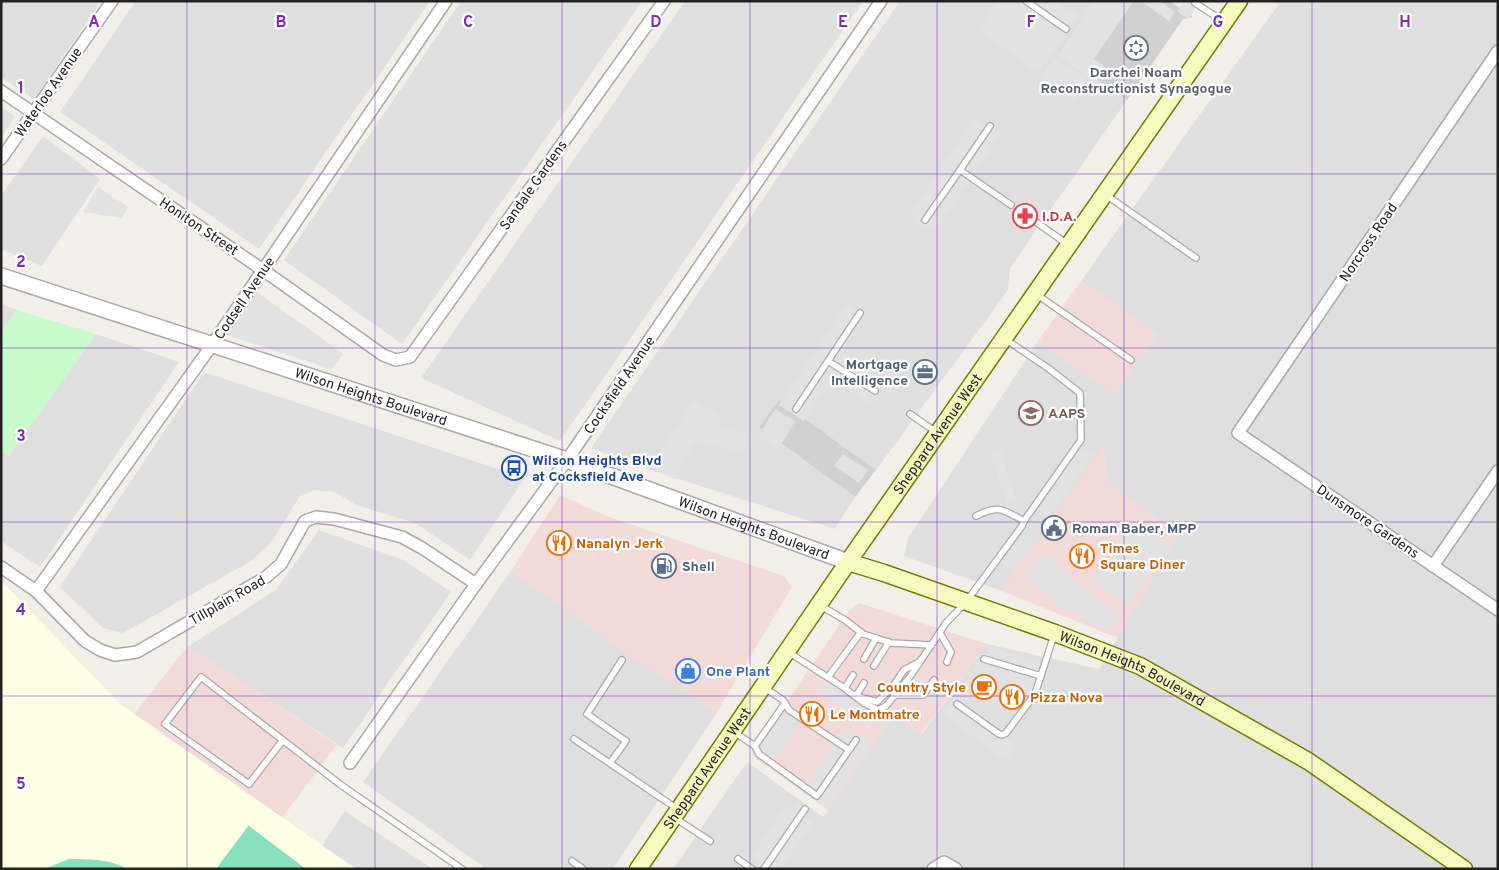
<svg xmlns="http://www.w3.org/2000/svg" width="1499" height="870" font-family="Overpass,sans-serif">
<rect width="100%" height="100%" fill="#f2efe9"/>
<g fill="#e0dfdf">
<path d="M1,1H101L34,99L1,77Z"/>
<path d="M136,1H430L259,249L60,112Z"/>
<path d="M461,1H642L402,344L284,260Z"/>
<path d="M685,1H863L560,441L421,378Z"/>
<path d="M900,1H1095L1059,52L1127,100L1010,268L1008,290L876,470L779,400L760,428L855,497L835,529L644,468L591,448Z"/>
<path d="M1281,1H1498V869H673L747,762L823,817L894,714L921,735L987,644L1099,669L1178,536L1107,482L1103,445L1002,591L904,556L908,538L1038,341L1114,394L1157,334L1081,281Z"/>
<path d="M1,107L15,116L1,138Z"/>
<path d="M43,136L100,179L42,266L1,249V196Z"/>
<path d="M1,304L17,310L1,333Z"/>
<path d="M96,334L179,362L40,567L1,541V451L9,456Z"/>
<path d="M204,372L525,478L470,560L415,523L356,505L335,492L314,490L299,497L272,542L251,561L123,633L103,628L60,587Z"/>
<path d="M319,530L403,560L451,592L343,748L187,647L276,590Z"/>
<path d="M511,571L552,599L609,641L717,712L613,869H487L363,782Z"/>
<path d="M345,811L433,869H356L322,846Z"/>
</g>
<g fill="#f2dad9">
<path d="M1081,281L1157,334L1114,394L1038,341Z"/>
<path d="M1103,444L1107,482L1178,536L1118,638L1002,591Z"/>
<path d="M560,495L609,517L784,576L792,587L717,712L609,641L552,599L511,571Z"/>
<path d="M859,603L987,644L920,735L894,714L828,810L751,755L847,613Z"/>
<path d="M187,647L337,745L282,818L134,714Z"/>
</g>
<path fill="#ffffe5" d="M1,583L7,587L120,704L356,869H1Z"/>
<g fill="#d0d0d0">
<path d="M1095,1H1170L1193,17L1183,19L1127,100L1058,52Z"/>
<path d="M779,400L876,470L855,497L759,427Z"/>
</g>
<path fill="#c8facc" d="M17,310L96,334L9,456L1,451V333Z"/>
<g fill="#88e0be">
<path d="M249,825V826L306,869H216Z"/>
<path d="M69,859C90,859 109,859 128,869H44Z"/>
</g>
<g fill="#e2e2e2">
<path d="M998,1H1056L1078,16L1039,73L978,31Z"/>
<path d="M1094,1H1134L1094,59L1104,66L1094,81L1057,55Z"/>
<path d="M1141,1H1160L1175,12L1169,21Z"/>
<path d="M1184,1H1200L1188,19L1177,11Z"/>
<path d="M1054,57L1088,79L1074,100L1041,78Z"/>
<path d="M974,118L1000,135L937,230L929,225L925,231L913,223L916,219L910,215Z"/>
<path d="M98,187L128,207L122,218L83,212Z"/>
<path d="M257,292L344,354L331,369L226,335Z"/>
<path d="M847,303L866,315L842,352L886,381L870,405L832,379L804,421L779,405Z"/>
<path d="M694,399L722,418L717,427L747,433V452L695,443L673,479L651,467Z"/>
<path d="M775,409L795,421L778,450L758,437Z"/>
<path d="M1082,447L1093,455L1050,518L1038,510Z"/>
<path d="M1000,448L1017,501L1007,504L990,452Z"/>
<path d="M843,454L868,470L859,483L834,466Z"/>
<path d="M1134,523L1170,548L1128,607L1092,581Z"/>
<path d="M1025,531L1036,539L1013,571L1002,563Z"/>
<path d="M1046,552L1082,587L1121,616L1109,632L1063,609L1025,576Z"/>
<path d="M990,647L1049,666L1033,692L973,671Z"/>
<path d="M916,676L943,694L936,704L909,685Z"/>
<path d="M825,681L876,717L869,727L819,691Z"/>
<path d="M953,698L1017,745L1006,761L942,713Z"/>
<path d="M780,710L799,724L771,764L751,751Z"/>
<path d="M847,727L871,744L827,809L802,792Z"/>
<path d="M798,804L808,810L804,817L813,822L781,869H757L761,862L752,856L785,806L793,811Z"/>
</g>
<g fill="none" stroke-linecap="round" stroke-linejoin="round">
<defs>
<g id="service">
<path d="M1026,1L1066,29"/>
<path d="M1196,1L1195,3L1223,21"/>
<path d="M990,126L960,170L1011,205"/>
<path d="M1106,195L1196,258"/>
<path d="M925,220L960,170"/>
<path d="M1036,222L1067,244"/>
<path d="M1036,294L1131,360"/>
<path d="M860,313L828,361L875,391"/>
<path d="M796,409L828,361"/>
<path d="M910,414L936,432"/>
<path d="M976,516C999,504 1003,510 1024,521"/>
<path d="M821,606L845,620L863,634L891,643L931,645"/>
<path d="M940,633L951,652L947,662"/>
<path d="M788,652L843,687L864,703L878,710L886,706L909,678L946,623L966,602L1022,526L1024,521L1081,440L1080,393L1048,368L1005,339"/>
<path d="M864,659L876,638"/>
<path d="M984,659L1041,676"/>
<path d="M874,666L889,642"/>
<path d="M828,677L861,632"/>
<path d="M864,683L856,696L877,702L893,686L904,670L919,662"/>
<path d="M765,688L783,700L789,710L849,750"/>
<path d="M845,688L853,675"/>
<path d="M894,695H923L934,680"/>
<path d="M957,704L999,734L1002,735L1006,733L1035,694L1054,635"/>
<path d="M734,732L755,746L785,703"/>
<path d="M574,739L676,808"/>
<path d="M283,740L249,784L165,724L201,677C248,713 294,749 341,785L462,869"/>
<path d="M755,746L759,754L817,796L856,740"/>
<path d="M610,763L626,741L587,714L622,660"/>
<path d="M675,818L710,841"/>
<path d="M738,859L752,869"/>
<path d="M572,861L583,869"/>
<path d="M764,869L805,809"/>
</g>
<g id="minor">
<path d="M1498,51L1238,433L1498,610"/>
<path d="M1,91L263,270L383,355L396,360L410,357L664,1"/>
<path d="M1,159L112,1"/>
<path d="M1433,566L1498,471"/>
<path d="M1,567L36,591L85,641L100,650L115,655L137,652L266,577L281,564L305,521L316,517L334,519L402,537L422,548L476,584"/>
<path d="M36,591L212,345L446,1"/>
<path d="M350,763L476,584L567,460L881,1"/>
<path d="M933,869L944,862L956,869"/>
</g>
<g id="tertiary">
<path id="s1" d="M1,276L567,460L848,562"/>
</g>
<g id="secondary">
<path id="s2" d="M848,562L884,573L1055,633L1140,666L1308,761L1464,869"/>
<path id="s3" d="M638,869L848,562L1239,1"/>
</g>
</defs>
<use href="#service" stroke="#a9a9a9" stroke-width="8"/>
<use href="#minor" stroke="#a9a9a9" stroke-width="14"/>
<use href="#tertiary" stroke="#a9a9a9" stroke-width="18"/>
<use href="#secondary" stroke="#707d05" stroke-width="19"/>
<use href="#service" stroke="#fff" stroke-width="5.5"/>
<use href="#minor" stroke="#fff" stroke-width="11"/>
<use href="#tertiary" stroke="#fff" stroke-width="15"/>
<use href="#secondary" stroke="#f7fabf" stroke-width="16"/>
</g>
<path fill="none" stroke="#7b2cbf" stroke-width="1" stroke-opacity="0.55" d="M187,1V869M375,1V869M562,1V869M750,1V869M937,1V869M1124,1V869M1312,1V869M1,174H1498M1,348H1498M1,522H1498M1,696H1498"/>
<defs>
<symbol id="synagogue-ring" viewBox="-11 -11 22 22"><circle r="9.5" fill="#fff" stroke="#6b7280" stroke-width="1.5"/><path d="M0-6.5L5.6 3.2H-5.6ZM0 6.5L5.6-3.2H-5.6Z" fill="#6b7280"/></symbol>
<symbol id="pharmacy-ring" viewBox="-11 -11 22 22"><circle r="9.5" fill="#fff" stroke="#e0444e" stroke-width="1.5"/><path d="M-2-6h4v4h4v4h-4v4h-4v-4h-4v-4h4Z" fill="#e0444e"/></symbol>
<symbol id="office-ring" viewBox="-11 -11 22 22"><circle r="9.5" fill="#fff" stroke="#5c6f8a" stroke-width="1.5"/><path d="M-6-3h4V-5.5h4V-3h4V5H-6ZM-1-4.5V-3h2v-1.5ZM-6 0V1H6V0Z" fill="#5c6f8a"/></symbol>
<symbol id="university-ring" viewBox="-11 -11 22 22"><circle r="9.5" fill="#fff" stroke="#8d6e63" stroke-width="1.5"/><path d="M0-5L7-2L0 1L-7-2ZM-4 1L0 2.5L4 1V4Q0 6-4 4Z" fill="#8d6e63"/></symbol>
<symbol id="bus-ring" viewBox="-11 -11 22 22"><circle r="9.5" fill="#fff" stroke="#1a4fb4" stroke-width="1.5"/><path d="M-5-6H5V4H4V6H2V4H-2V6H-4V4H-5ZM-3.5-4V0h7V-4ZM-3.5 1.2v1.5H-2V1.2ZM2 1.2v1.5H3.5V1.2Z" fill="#1a4fb4"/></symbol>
<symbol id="civic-ring" viewBox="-11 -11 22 22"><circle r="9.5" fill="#fff" stroke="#5c6f8a" stroke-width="1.5"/><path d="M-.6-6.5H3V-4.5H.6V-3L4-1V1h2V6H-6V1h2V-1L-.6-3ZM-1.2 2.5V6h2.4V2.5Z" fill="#5c6f8a"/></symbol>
<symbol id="restaurant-ring" viewBox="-11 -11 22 22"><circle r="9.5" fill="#fff" stroke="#e8710a" stroke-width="1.5"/><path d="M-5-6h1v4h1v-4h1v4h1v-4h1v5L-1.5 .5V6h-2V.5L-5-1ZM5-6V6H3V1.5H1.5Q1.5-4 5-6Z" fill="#e8710a"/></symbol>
<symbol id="fuel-ring" viewBox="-11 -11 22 22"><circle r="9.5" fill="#fff" stroke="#5c6f8a" stroke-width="1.5"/><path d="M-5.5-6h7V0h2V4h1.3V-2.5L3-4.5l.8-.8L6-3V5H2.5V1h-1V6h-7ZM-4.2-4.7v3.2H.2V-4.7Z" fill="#5c6f8a"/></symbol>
<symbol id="shop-ring" viewBox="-11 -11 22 22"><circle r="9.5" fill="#fff" stroke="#3f7fe0" stroke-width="1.5"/><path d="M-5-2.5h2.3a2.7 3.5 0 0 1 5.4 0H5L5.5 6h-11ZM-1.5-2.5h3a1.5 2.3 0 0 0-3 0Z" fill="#3f7fe0"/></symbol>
<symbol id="cafe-ring" viewBox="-11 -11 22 22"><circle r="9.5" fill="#fff" stroke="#e8710a" stroke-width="1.5"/><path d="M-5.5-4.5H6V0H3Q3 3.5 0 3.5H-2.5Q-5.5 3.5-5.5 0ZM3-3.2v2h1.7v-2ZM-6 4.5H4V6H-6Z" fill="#e8710a"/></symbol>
</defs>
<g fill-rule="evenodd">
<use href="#synagogue-ring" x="1122" y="34" width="28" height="28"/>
<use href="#pharmacy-ring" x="1011" y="202" width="28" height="28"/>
<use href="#office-ring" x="911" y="358" width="28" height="28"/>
<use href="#university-ring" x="1017" y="399" width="28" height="28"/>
<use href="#bus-ring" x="500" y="454" width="28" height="28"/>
<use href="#civic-ring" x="1040" y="514" width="28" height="28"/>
<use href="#restaurant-ring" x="545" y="529" width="28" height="28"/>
<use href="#restaurant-ring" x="1068" y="542" width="28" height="28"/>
<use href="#fuel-ring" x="650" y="552" width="28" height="28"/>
<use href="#shop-ring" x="674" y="657" width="28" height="28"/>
<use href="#cafe-ring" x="970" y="673" width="28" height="28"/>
<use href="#restaurant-ring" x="998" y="683" width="28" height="28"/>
<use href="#restaurant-ring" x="798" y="700" width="28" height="28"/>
</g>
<g text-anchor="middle" stroke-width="4.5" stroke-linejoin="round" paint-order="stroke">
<g font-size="14" font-weight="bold" fill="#5b616d" stroke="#fff">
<text x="1136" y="77">Darchei Noam<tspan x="1136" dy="16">Reconstructionist Synagogue</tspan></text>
</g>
<g font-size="14" fill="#222" stroke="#fff">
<text transform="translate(48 92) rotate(-55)" y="5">Waterloo Avenue</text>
<text transform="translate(533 185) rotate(-55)" y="5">Sandale Gardens</text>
<text transform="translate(199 226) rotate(34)" y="5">Honiton Street</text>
<text transform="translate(1368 242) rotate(-56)" y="5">Norcross Road</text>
<text transform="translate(244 298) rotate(-56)" y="5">Codsell Avenue</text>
<text transform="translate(619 385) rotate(-56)" y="5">Cocksfield Avenue</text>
<text dy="5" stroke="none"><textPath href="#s1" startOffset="389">Wilson Heights Boulevard</textPath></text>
<text dy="5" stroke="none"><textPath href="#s3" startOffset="528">Sheppard Avenue West</textPath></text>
<text transform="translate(1368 521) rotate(34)" y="5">Dunsmore Gardens</text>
<text dy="5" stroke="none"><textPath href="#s1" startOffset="794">Wilson Heights Boulevard</textPath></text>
<text transform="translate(227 600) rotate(-30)" y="5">Tillplain Road</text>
<text dy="5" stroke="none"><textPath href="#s2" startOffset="304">Wilson Heights Boulevard</textPath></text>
<text dy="5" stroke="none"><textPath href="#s3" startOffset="122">Sheppard Avenue West</textPath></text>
</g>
<g font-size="14" font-weight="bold" fill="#be3a42" stroke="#fff" text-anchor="start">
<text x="1042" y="221">I.D.A.</text>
</g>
<g font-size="14" font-weight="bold" fill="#4e5e75" stroke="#fff" text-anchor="start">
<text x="908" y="369" text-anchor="end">Mortgage<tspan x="908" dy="16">Intelligence</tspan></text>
<text x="1072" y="533">Roman Baber, MPP</text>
<text x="682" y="571">Shell</text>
</g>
<g font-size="14" font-weight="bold" fill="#785e54" stroke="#fff" text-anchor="start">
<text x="1048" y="418">AAPS</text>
</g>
<g font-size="14" font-weight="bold" fill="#164399" stroke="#fff" text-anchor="start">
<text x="532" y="465">Wilson Heights Blvd<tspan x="532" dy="16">at Cocksfield Ave</tspan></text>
</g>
<g font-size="14" font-weight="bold" fill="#c56008" stroke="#fff" text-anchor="start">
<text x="576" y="548">Nanalyn Jerk</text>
<text x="1100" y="553">Times<tspan x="1100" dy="16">Square Diner</tspan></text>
<text x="966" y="692" text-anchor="end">Country Style</text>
<text x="1030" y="702">Pizza Nova</text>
<text x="830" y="719">Le Montmatre</text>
</g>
<g font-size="14" font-weight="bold" fill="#366cbe" stroke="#fff" text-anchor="start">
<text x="706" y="676">One Plant</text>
</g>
</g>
<g font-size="16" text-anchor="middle" font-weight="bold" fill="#7b2cbf" stroke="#fff" stroke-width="4.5" stroke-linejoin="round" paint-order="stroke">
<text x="94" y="27">A</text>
<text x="281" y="27">B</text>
<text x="468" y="27">C</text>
<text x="656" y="27">D</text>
<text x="843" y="27">E</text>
<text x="1031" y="27">F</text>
<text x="1218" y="27">G</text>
<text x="1405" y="27">H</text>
<text x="21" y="93">1</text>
<text x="21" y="267">2</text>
<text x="21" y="441">3</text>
<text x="21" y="615">4</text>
<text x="21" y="789">5</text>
</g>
<rect width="1499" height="870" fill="none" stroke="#222222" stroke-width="5"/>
</svg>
